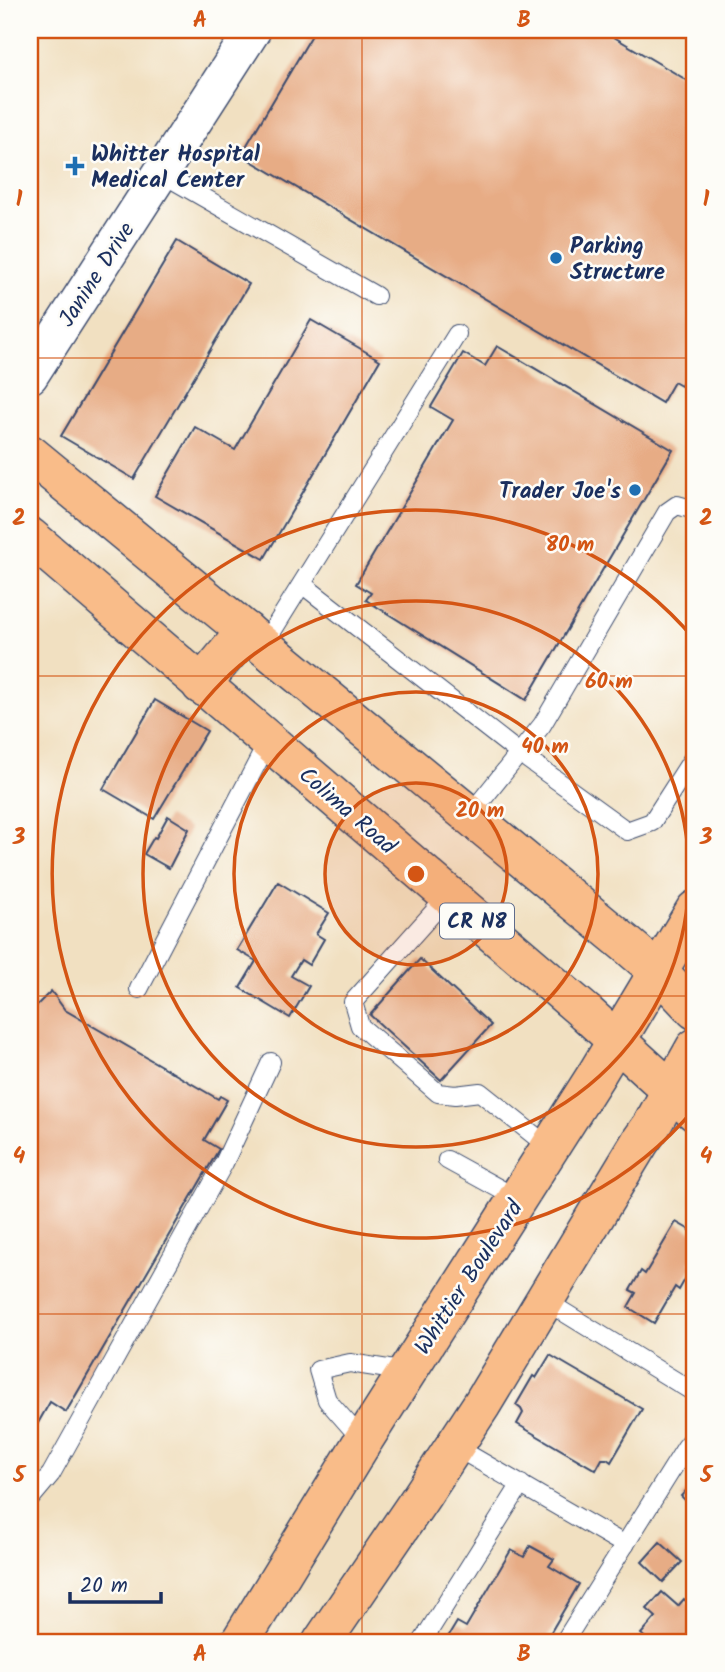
<svg xmlns="http://www.w3.org/2000/svg" width="725" height="1672" font-family="Kalam,sans-serif">
<rect width="100%" height="100%" fill="#fdfcf7"/>
<filter id="ink" filterUnits="userSpaceOnUse"><feTurbulence type="fractalNoise" baseFrequency=".0143" numOctaves="2"/><feDisplacementMap in="SourceGraphic" scale="14" xChannelSelector="R" yChannelSelector="G"/><feConvolveMatrix kernelMatrix="1 2 1 2 8 2 1 2 1" color-interpolation-filters="sRGB"/></filter>
<filter id="wash" filterUnits="userSpaceOnUse"><feTurbulence type="fractalNoise" baseFrequency=".00686" numOctaves="4" result="noise"/><feDisplacementMap in="SourceGraphic" scale="28" xChannelSelector="R" yChannelSelector="G"/><feGaussianBlur stdDeviation="1.57" result="paint"/><feColorMatrix in="noise" values="0 0 0 0 0 0 0 0 0 0 0 0 0 0 0 0 0 1.4 0 .05"/><feComposite in="paint" operator="in"/></filter>
<g filter="url(#wash)">
<rect width="100%" height="100%" fill="#f1e0c1"/>
<g id="blocks">
<g fill="#e7ac85">
<path d="M315,30H602L695,85V362L681,386L674,382L662,403L241,155Z"/>
<path d="M177,241L249,284L134,479L61,436Z"/>
<path d="M311,320L380,360L264,559L155,496L195,427L235,450Z"/>
<path d="M497,346L673,450L526,700L366,600L371,593L356,584L453,420L431,407L463,353L485,366Z"/>
<path d="M155,700L207,731L154,819L103,789Z"/>
<path d="M168,816L189,829L169,868L144,854L154,837L156,838Z"/>
<path d="M278,882L329,913L316,934L324,939L309,965L301,960L291,976L309,986L290,1018L240,988L256,961L237,950Z"/>
<path d="M420,959L491,1025L441,1080L370,1015Z"/>
<path d="M51,991L65,1010L218,1099L220,1096L227,1100L204,1140L219,1149L66,1412L50,1402L30,1437V1012Z"/>
<path d="M676,1222L695,1233V1253L689,1262L693,1265L679,1290L675,1287L654,1323L628,1307L636,1293L630,1290L641,1271L645,1274Z"/>
<path d="M550,1355L642,1409L611,1462L607,1459H602L596,1470L517,1424L523,1413L521,1409L516,1405L533,1376L536,1378Z"/>
<path d="M695,1481V1510L681,1496Z"/>
<path d="M660,1542L682,1562L663,1582L642,1562Z"/>
<path d="M530,1546L554,1559L549,1566L579,1584L545,1642H445L457,1622L466,1627L511,1550L524,1557Z"/>
<path d="M662,1592L678,1606L684,1599L695,1610V1642H650L641,1634L656,1617L647,1609Z"/>
</g>
</g>
</g>
<g filter="url(#ink)">
<use href="#blocks" fill-opacity="0" stroke="#3b4a6d" stroke-width="2"/>
<g fill="none" stroke-linecap="round" stroke-linejoin="round">
<defs>
<g id="service">
<path d="M161,173L376,296"/>
<path d="M302,584L519,753L627,831L652,822L695,755"/>
<path d="M263,646L457,334"/>
<path d="M469,816L542,725L667,512L677,505L695,510"/>
<path d="M448,896L353,1002L360,1026L438,1093L455,1095L480,1092L550,1148"/>
<path d="M139,989L268,742"/>
<path d="M447,1160L518,1199"/>
<path d="M544,1300L695,1393"/>
<path d="M363,1441L327,1400L318,1370L350,1363L407,1372"/>
<path d="M454,1446L625,1545"/>
<path d="M30,1499L51,1474L224,1163L271,1062"/>
<path d="M422,1642L521,1484"/>
<path d="M564,1642L686,1447L695,1436"/>
</g>
<path id="minor" d="M30,376L253,30"/>
<g id="primary">
<path d="M30,454L625,943L659,972L695,1010"/>
<path d="M30,537L585,1012L695,1112"/>
<path d="M201,685L246,631"/>
<path d="M240,1642L363,1441L596,1075L695,910"/>
<path d="M322,1642L421,1497L482,1404L640,1142L652,1125L695,1048"/>
</g>
</defs>
<use href="#service" stroke="#3b4a6d" stroke-width="20"/>
<use href="#minor" stroke="#3b4a6d" stroke-width="38"/>
<use href="#primary" stroke="#3b4a6d" stroke-width="41"/>
<use href="#service" stroke="#fff" stroke-width="18"/>
<use href="#minor" stroke="#fff" stroke-width="35"/>
<use href="#primary" stroke="#f9bc89" stroke-width="38"/>
</g>
</g>
<path fill="none" stroke="#d45514" stroke-width="2" stroke-opacity="0.55" d="M362,30V1642M30,358H695M30,676H695M30,996H695M30,1314H695"/>
<circle cx="416" cy="874" r="91" fill="#d45514" fill-opacity=".12"/>
<g fill="none" stroke="#d45514" stroke-width="3.5">
<circle cx="416" cy="874" r="91"/>
<circle cx="416" cy="874" r="182"/>
<circle cx="416" cy="874" r="273"/>
<path d="M695 1108A364 364 0 1 1 695 640"/>
</g>
<g fill="#1f6fb2" stroke="#fdfcf7" stroke-width="2.5">
<path d="M71.5 155.5h7v7h7v7h-7v7h-7v-7h-7v-7h7z"/>
<circle cx="556" cy="258" r="7"/>
<circle cx="635" cy="490" r="7"/>
</g>
<g text-anchor="middle" stroke-width="5" stroke-linejoin="round" paint-order="stroke">
<rect fill="#fdfcf7" stroke="#5f6c8c" stroke-width="2" x="440" y="903.5" width="74" height="35" rx="5"/>
<g font-size="21" font-weight="bold" fill="#1b2f5e">
<text x="477" y="928">CR N8</text>
</g>
<g font-size="23" font-weight="bold" fill="#1b2f5e" stroke="#fdfcf7" text-anchor="start">
<text x="91" y="161">Whitter Hospital<tspan x="91" dy="26">Medical Center</tspan></text>
<text x="570" y="253">Parking<tspan x="570" dy="26">Structure</tspan></text>
<text x="621" y="498" text-anchor="end">Trader Joe's</text>
</g>
<g font-size="23" fill="#1b2f5e" stroke="#fdfcf7">
<text transform="translate(96 274) rotate(-57)" y="8">Janine Drive</text>
<text transform="translate(348 810) rotate(41)" y="8">Colima Road</text>
<text transform="translate(468 1277) rotate(-57)" y="8">Whittier Boulevard</text>
</g>
</g>
<circle cx="416" cy="874" r="10" fill="#d45514" stroke="#fdfcf7" stroke-width="3.5"/>
<g font-size="21" text-anchor="middle" font-weight="bold" fill="#d45514" stroke="#fdfcf7" stroke-width="5" stroke-linejoin="round" paint-order="stroke">
<text x="570" y="551">80 m</text>
<text x="609" y="688">60 m</text>
<text x="545" y="753">40 m</text>
<text x="480" y="817">20 m</text>
</g>
<rect width="725" height="1672" fill="none" stroke="#fdfcf7" stroke-width="77"/>
<path d="M70 1592v10h91v-10" fill="none" stroke="#1b2f5e" stroke-width="3.5"/>
<text x="80" y="1592" font-size="21" fill="#1b2f5e" stroke="#fdfcf7" stroke-width="5" paint-order="stroke">20 m</text>
<rect x="38" y="38" width="648" height="1596" fill="none" stroke="#d45514" stroke-width="2.5"/>
<g font-size="23" text-anchor="middle" font-weight="bold" fill="#d45514">
<text x="200" y="27">A</text>
<text x="524" y="27">B</text>
<text x="19" y="206">1</text>
<text x="706" y="206">1</text>
<text x="19" y="525">2</text>
<text x="706" y="525">2</text>
<text x="19" y="844">3</text>
<text x="706" y="844">3</text>
<text x="19" y="1163">4</text>
<text x="706" y="1163">4</text>
<text x="19" y="1482">5</text>
<text x="706" y="1482">5</text>
<text x="200" y="1661">A</text>
<text x="524" y="1661">B</text>
</g>
</svg>
